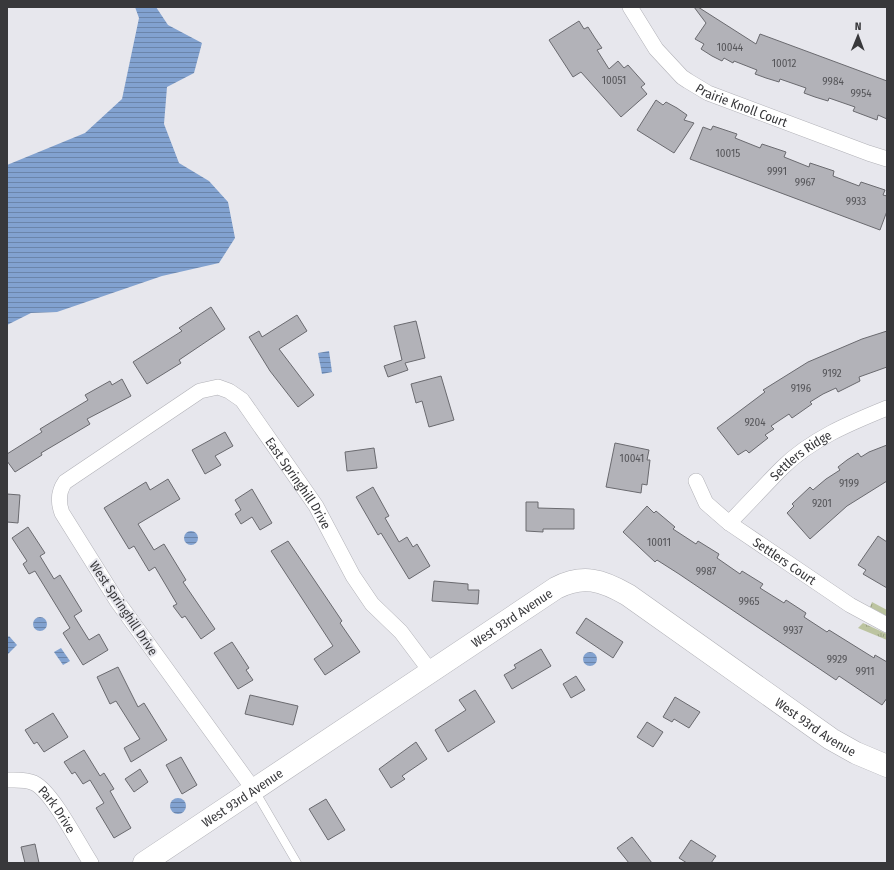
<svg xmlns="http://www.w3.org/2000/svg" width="894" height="870" font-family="'Fira Sans Condensed',sans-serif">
<defs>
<pattern id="grass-tufts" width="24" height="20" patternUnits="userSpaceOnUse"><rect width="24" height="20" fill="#bcc4a0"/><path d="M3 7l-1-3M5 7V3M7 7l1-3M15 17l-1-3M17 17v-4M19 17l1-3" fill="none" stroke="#9aa084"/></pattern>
<pattern id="water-rules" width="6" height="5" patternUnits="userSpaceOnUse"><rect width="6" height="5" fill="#82a2d0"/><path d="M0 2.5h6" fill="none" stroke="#6b85aa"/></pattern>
</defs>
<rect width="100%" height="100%" fill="#e7e7ed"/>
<g fill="url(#grass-tufts)">
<path d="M872,602L887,610V616L870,607Z"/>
<path d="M863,623L887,634V640L858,628Z"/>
</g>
<g fill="url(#water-rules)">
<path d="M135,7H156L168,25L202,43L194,73L167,87L164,124L179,163L209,181L228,202L235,238L219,263L162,276L57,312L31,313L7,325V165L85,133L122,99L139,18Z"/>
<path d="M329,351L332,372L322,374L318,353Z"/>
<circle cx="191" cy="538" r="7"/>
<circle cx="40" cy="624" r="7"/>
<path d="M9,636L17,645L7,655V638Z"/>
<path d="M61,648L70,661L63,665L54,652Z"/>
<circle cx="590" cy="659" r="7"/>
<circle cx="178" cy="806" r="8"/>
</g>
<g fill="#b2b2b8" stroke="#6a6a6f">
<path d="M694,7H698L756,44L760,34L887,81V119L878,115L877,120L853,111L855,107L829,98L828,101L815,97L804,93L806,88L780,79L779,82L766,78L755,74L757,70L734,61L733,63L724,58L722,61L712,56L701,49L704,44L695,39L706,23Z"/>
<path d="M579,21L584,29L588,27L595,38L602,48L597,50L609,69L618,61L624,68L628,65L645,84L641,87L647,94L621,117L581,72L573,77L549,40Z"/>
<path d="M656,100L663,105L666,102L677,108L687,115L684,120L694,123L674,153L637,130Z"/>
<path d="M713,126L737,134L735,138L760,148L762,144L786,152L784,157L809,167L810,163L834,171L833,176L859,186L861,182L885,190L883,195L887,196V211L880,230L690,159L703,127L711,130Z"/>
<path d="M211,307L225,329L179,360L181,363L147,384L133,362L182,331L179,328Z"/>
<path d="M297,315L307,331L279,349L314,395L298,407L270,371L249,337L259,331L262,337Z"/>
<path d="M416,321L425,358L405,363L408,370L388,377L384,366L402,360L394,326Z"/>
<path d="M887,331V367L859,377L860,381L838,392L836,388L823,394L810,402L812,404L792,418L789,414L771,426L774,429L765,435L768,438L749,453L746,450L738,455L717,428L765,392L763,390L808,362L862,339Z"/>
<path d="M441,376L454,420L429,427L422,401L416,403L411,384Z"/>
<path d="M122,379L131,396L87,419L90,424L41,453L42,455L15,472L7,461V454L42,432L40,429L88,400L85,395L110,381L112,385Z"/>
<path d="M225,432L233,446L215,456L221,465L205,474L192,450Z"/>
<path d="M615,443L649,450L647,460H650L647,485L642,484L641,493L606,487Z"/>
<path d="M887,445V481L847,506L810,539L787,513L794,506L792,504L810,487L813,490L826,479L840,470L838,467L847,460L858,453L861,457L869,452Z"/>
<path d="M374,448L377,468L347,471L345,452Z"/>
<path d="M168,479L180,499L138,524L154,550L164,544L186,580L183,582L215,629L201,639L185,616L182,618L173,606L177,604L155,567L149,571L134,546L129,549L104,508L146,482L150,490Z"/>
<path d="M373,487L389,516L385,518L399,542L407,537L413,547L417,544L430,566L409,579L381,533L378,535L356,497Z"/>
<path d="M252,489L272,523L260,530L252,517L241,524L235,514L241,510L235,500Z"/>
<path d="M7,494L20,495L18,523L7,522Z"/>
<path d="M526,502H538V508L574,509V529H543V532L526,531Z"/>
<path d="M647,506L654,513L656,511L675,527L673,529L696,544L698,541L719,554L717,558L740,574L742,571L763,584L760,588L784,603L786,600L806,613L804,617L827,632L829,630L874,658L875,655L887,662V698L882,705L839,676L836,680L679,574L657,560L655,562L623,532Z"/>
<path d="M28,527L45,553L40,556L54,579L60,575L82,611L74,616L89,640L99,634L108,650L83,665L63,633L70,628L35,571L29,574L23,564L27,561L12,538Z"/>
<path d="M878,536L887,542V588L863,574L866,570L858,565Z"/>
<path d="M288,541L342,621L340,623L360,652L325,675L314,659L333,646L271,551Z"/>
<path d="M434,581L468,584V590H479L478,604L432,601Z"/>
<path d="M586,618L623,642L613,658L576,633Z"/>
<path d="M232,642L249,668L246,670L253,680L238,689L214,653Z"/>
<path d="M541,649L551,666L512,689L504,675L516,668L514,665Z"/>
<path d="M118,667L138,707L144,703L167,740L131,762L124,748L140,739L116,701L110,704L97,677Z"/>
<path d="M576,676L585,690L571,698L563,684Z"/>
<path d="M475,690L495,722L448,752L435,730L466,710L459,700Z"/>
<path d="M250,695L298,706L293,725L245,714Z"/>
<path d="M675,697L700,712L689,728L674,719L672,722L663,717Z"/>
<path d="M53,713L68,737L44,752L37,742L34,744L25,730Z"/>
<path d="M647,722L663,732L653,747L637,737Z"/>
<path d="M416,742L427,759L402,776L405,779L391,788L379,769Z"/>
<path d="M84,750L100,776L104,773L114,789L110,791L131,828L114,838L96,808L104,803L90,780L83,784L75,772L72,774L64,762Z"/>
<path d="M181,757L197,785L182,794L166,765Z"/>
<path d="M140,769L148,782L134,792L125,779Z"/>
<path d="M326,799L345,830L328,840L309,809Z"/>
<path d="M632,837L652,863H629L617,848Z"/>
<path d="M691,840L716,856L711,863H687L679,858Z"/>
<path d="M35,844L39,863H25L21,847Z"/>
</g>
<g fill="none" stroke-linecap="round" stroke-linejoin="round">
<defs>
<path id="lane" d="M255,791L297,863"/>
<g id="street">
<path id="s1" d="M630,7L656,49L682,77L688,81L708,93L868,153L887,159"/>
<path id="s2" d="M696,481L706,503L729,523L850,605L887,625"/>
<path id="s3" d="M729,523C747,505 764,486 782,468C811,439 850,423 887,408"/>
<path id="s4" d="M7,780C16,780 26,779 34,783C52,791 79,845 91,863"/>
<path id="s5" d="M254,790L117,601L62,513C58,502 58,492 65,482L200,391L218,387L229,391L242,400L316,506L353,576L372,604L401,632L431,672"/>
</g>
<g id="secondary">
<path id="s6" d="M144,863L556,588C583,574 602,580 628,595L831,739L856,753L887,766"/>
</g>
</defs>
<use href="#lane" stroke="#b1b1b7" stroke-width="9"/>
<use href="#street" stroke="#b1b1b7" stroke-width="16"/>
<use href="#secondary" stroke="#b1b1b7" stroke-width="23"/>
<use href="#lane" stroke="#fff" stroke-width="8"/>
<use href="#street" stroke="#fff" stroke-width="15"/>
<use href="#secondary" stroke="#fff" stroke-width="22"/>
</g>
<g text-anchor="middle" stroke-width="4" stroke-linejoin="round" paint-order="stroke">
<g font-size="11" fill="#56565a">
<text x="730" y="51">10044</text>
<text x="784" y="67">10012</text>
<text x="614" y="84">10051</text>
<text x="833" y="85">9984</text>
<text x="861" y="97">9954</text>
<text x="728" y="157">10015</text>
<text x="777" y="175">9991</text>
<text x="805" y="186">9967</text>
<text x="856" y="205">9933</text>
<text x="832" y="377">9192</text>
<text x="801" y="392">9196</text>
<text x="755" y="426">9204</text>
<text x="632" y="462">10041</text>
<text x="849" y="487">9199</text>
<text x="822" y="507">9201</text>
<text x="659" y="546">10011</text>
<text x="706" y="575">9987</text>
<text x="749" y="605">9965</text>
<text x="793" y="634">9937</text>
<text x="837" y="663">9929</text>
<text x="865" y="675">9911</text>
</g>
<g font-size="13" fill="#38383b" stroke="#e7e7ed">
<text dy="5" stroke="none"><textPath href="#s1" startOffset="154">Prairie Knoll Court</textPath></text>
<text dy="5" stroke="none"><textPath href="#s3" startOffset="99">Settlers Ridge</textPath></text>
<text dy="5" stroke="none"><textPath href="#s5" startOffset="679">East Springhill Drive</textPath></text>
<text dy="5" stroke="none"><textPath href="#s2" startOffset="122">Settlers Court</textPath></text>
<text transform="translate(124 608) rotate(56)" y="5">West Springhill Drive</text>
<text dy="5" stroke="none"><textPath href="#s6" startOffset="442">West 93rd Avenue</textPath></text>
<text dy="5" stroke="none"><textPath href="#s6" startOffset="801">West 93rd Avenue</textPath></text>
<text dy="5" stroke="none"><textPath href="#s6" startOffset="118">West 93rd Avenue</textPath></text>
<text dy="5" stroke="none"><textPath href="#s4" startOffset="63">Park Drive</textPath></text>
</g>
</g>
<rect width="894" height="870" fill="none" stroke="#38383b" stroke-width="16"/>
<g transform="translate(858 36) rotate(1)" stroke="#e7e7ed" stroke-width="3" paint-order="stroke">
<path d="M0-3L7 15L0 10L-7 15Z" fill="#38383b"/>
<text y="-6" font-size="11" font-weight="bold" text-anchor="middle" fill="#38383b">N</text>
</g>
</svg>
